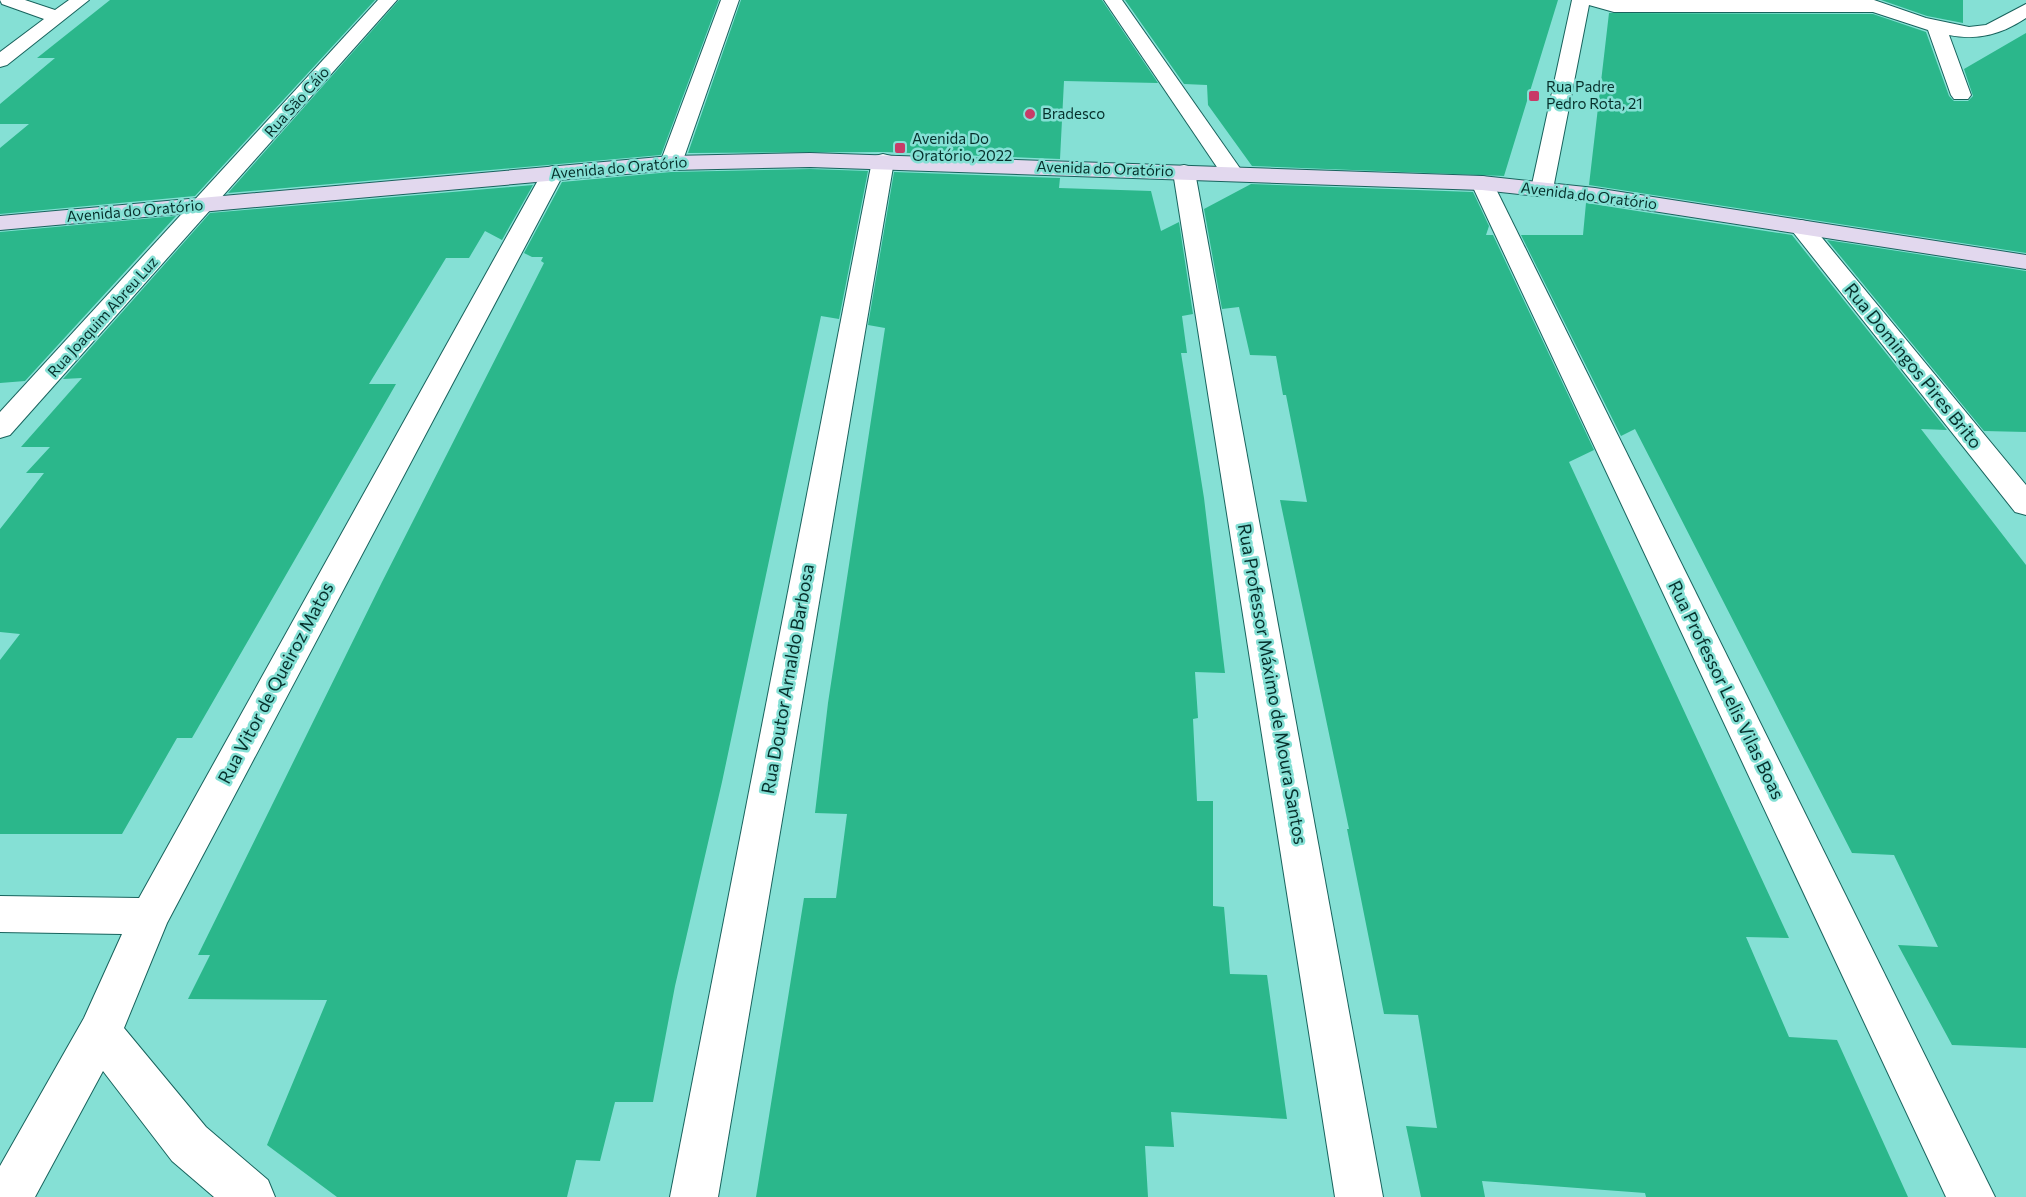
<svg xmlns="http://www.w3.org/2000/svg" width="2026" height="1197" font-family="Commissioner,sans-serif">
<rect width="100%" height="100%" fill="#85e0d5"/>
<g fill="#2bb78b">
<path d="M110,0H375L195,196L0,214V148L29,124H0V104L55,58H37Z"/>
<path d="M399,0H719L661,155L228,193Z"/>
<path d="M741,0H1102L1158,83L1064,81L1060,159L884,152L688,153Z"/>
<path d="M1125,0H1558L1504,176L1252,166L1208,105L1207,85L1184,84Z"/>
<path d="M1881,0H1963V23L1927,16Z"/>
<path d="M1609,13L1873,14L1926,32L1949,96L1954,101H1968L1973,96L1964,69L2026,33V253L1589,185Z"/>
<path d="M810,169L868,171L839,319L821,316L722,782L675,986L653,1102H615L600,1161L576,1160L567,1197H337L267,1145L327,1000L188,999L210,955H198L382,582L544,263L541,261L543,257H532L524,253L562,182L671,172Z"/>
<path d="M894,172L1060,178L1059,188L1151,191L1161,231L1179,222L1193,314L1182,316L1187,353H1181L1204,498L1225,673L1195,672L1198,718L1193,719L1197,801H1213V906L1224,907L1230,974L1267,975L1287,1119L1171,1112L1174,1147L1145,1146L1148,1197H756L804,898H836L847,814L815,813L828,703L885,328L868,325Z"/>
<path d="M1251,184L1473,192L1489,226L1486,235H1493L1594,450L1569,462L1789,938L1746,937L1789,1037L1837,1040L1908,1197H1646L1645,1193L1482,1181L1485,1197H1421L1406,1126L1437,1128L1418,1015L1384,1014L1347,829H1349L1280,500L1307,502L1286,395H1283L1276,356L1250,355L1239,307L1222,309L1204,209Z"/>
<path d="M533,185L502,240L485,231L469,258H446L369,384H396L192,738H177L122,834H0V660L20,634L0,632V529L44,473H26L50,447H21L82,378L63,379L210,213Z"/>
<path d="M1586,203L1792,235L1947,430L1921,429L2026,565V1048L1952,1045L1898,945L1938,947L1894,855L1852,853L1635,429L1621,436L1521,235H1583Z"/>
<path d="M176,216L25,381L0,383V232Z"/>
<path d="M1827,240L2026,271V432L1984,431Z"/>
</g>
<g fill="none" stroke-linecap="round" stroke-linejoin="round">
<defs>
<g id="street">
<path d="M0,0H25L55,10L69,0H89L7,65L0,67V52L44,19L2,4Z"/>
<path d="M378,0H397L10,435L0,438V412Z"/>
<path d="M721,0H739L682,163L679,168H663L660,163Z"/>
<path d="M1104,0H1122L1244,174L1241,179H1225Z"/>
<path d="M1572,0H1874L1926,18L1969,27L1986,25L2026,4V18C2002,34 1978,41 1949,35L1971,95L1968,99H1954L1951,95L1928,30L1873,12H1614L1589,5L1553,189L1550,194H1534L1531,189Z"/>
<path d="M883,154L891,156L894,161L718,1197H670L872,161L875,156Z"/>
<path d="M1184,165L1192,167L1195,172L1383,1197H1335L1173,172L1176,167Z"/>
<path d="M553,166L561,168L564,173L167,923L124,1028L206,1127L268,1180L275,1197H214L172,1161L103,1071L35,1197H0V1166L84,1018L122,934L0,932V896L139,898L542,173L545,168Z"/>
<path d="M1482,176L1490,178L1493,183L1995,1197H1946L1471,183L1474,178Z"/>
<path d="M1801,220L1809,222L2026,485V515L2015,512L1793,232L1789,227L1793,222Z"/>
</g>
<path id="secondary" d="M810,153L1482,176L1595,188L2026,255V269L1595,202L1482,190L810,167L671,170L0,230V216L671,156Z"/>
</defs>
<use href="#street" stroke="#18635d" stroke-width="2"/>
<use href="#secondary" stroke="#18635d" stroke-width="2"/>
<use href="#street" fill="#fff" fill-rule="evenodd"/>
<use href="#secondary" fill="#e2d8ee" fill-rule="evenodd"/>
</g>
<g fill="#c83b67" stroke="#85e0d5" stroke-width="2">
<rect x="1528" y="90" width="12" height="12" rx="3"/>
<circle cx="1030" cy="114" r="6"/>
<rect x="894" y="142" width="12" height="12" rx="3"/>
</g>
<g text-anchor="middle" stroke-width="5" stroke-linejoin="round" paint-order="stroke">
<g font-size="15" fill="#06302c" stroke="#85e0d5" text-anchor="start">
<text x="1546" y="92">Rua Padre<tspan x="1546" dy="17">Pedro Rota, 21</tspan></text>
<text x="1042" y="119">Bradesco</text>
<text x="912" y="144">Avenida Do<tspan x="912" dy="17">Oratório, 2022</tspan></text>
</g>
<g font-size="15" fill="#06302c" stroke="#85e0d5">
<text transform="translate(297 102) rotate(-48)" y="5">Rua São Cáio</text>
<text transform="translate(619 168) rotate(-5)" y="5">Avenida do Oratório</text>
<text transform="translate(1105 169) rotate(2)" y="5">Avenida do Oratório</text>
<text transform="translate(1589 196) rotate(7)" y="5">Avenida do Oratório</text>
<text transform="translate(135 211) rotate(-5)" y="5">Avenida do Oratório</text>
<text transform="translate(103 317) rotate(-48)" y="5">Rua Joaquim Abreu Luz</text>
</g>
<g font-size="18" fill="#06302c" stroke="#85e0d5">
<text transform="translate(1913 366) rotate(51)" y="6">Rua Domingos Pires Brito</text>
<text transform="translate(788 679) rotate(-80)" y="6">Rua Doutor Arnaldo Barbosa</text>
<text transform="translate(276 683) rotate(-62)" y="6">Rua Vitor de Queiroz Matos</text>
<text transform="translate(1272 684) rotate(80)" y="6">Rua Professor Máximo de Moura Santos</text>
<text transform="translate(1726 690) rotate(64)" y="6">Rua Professor Lelis Vilas Boas</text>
</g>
</g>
</svg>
